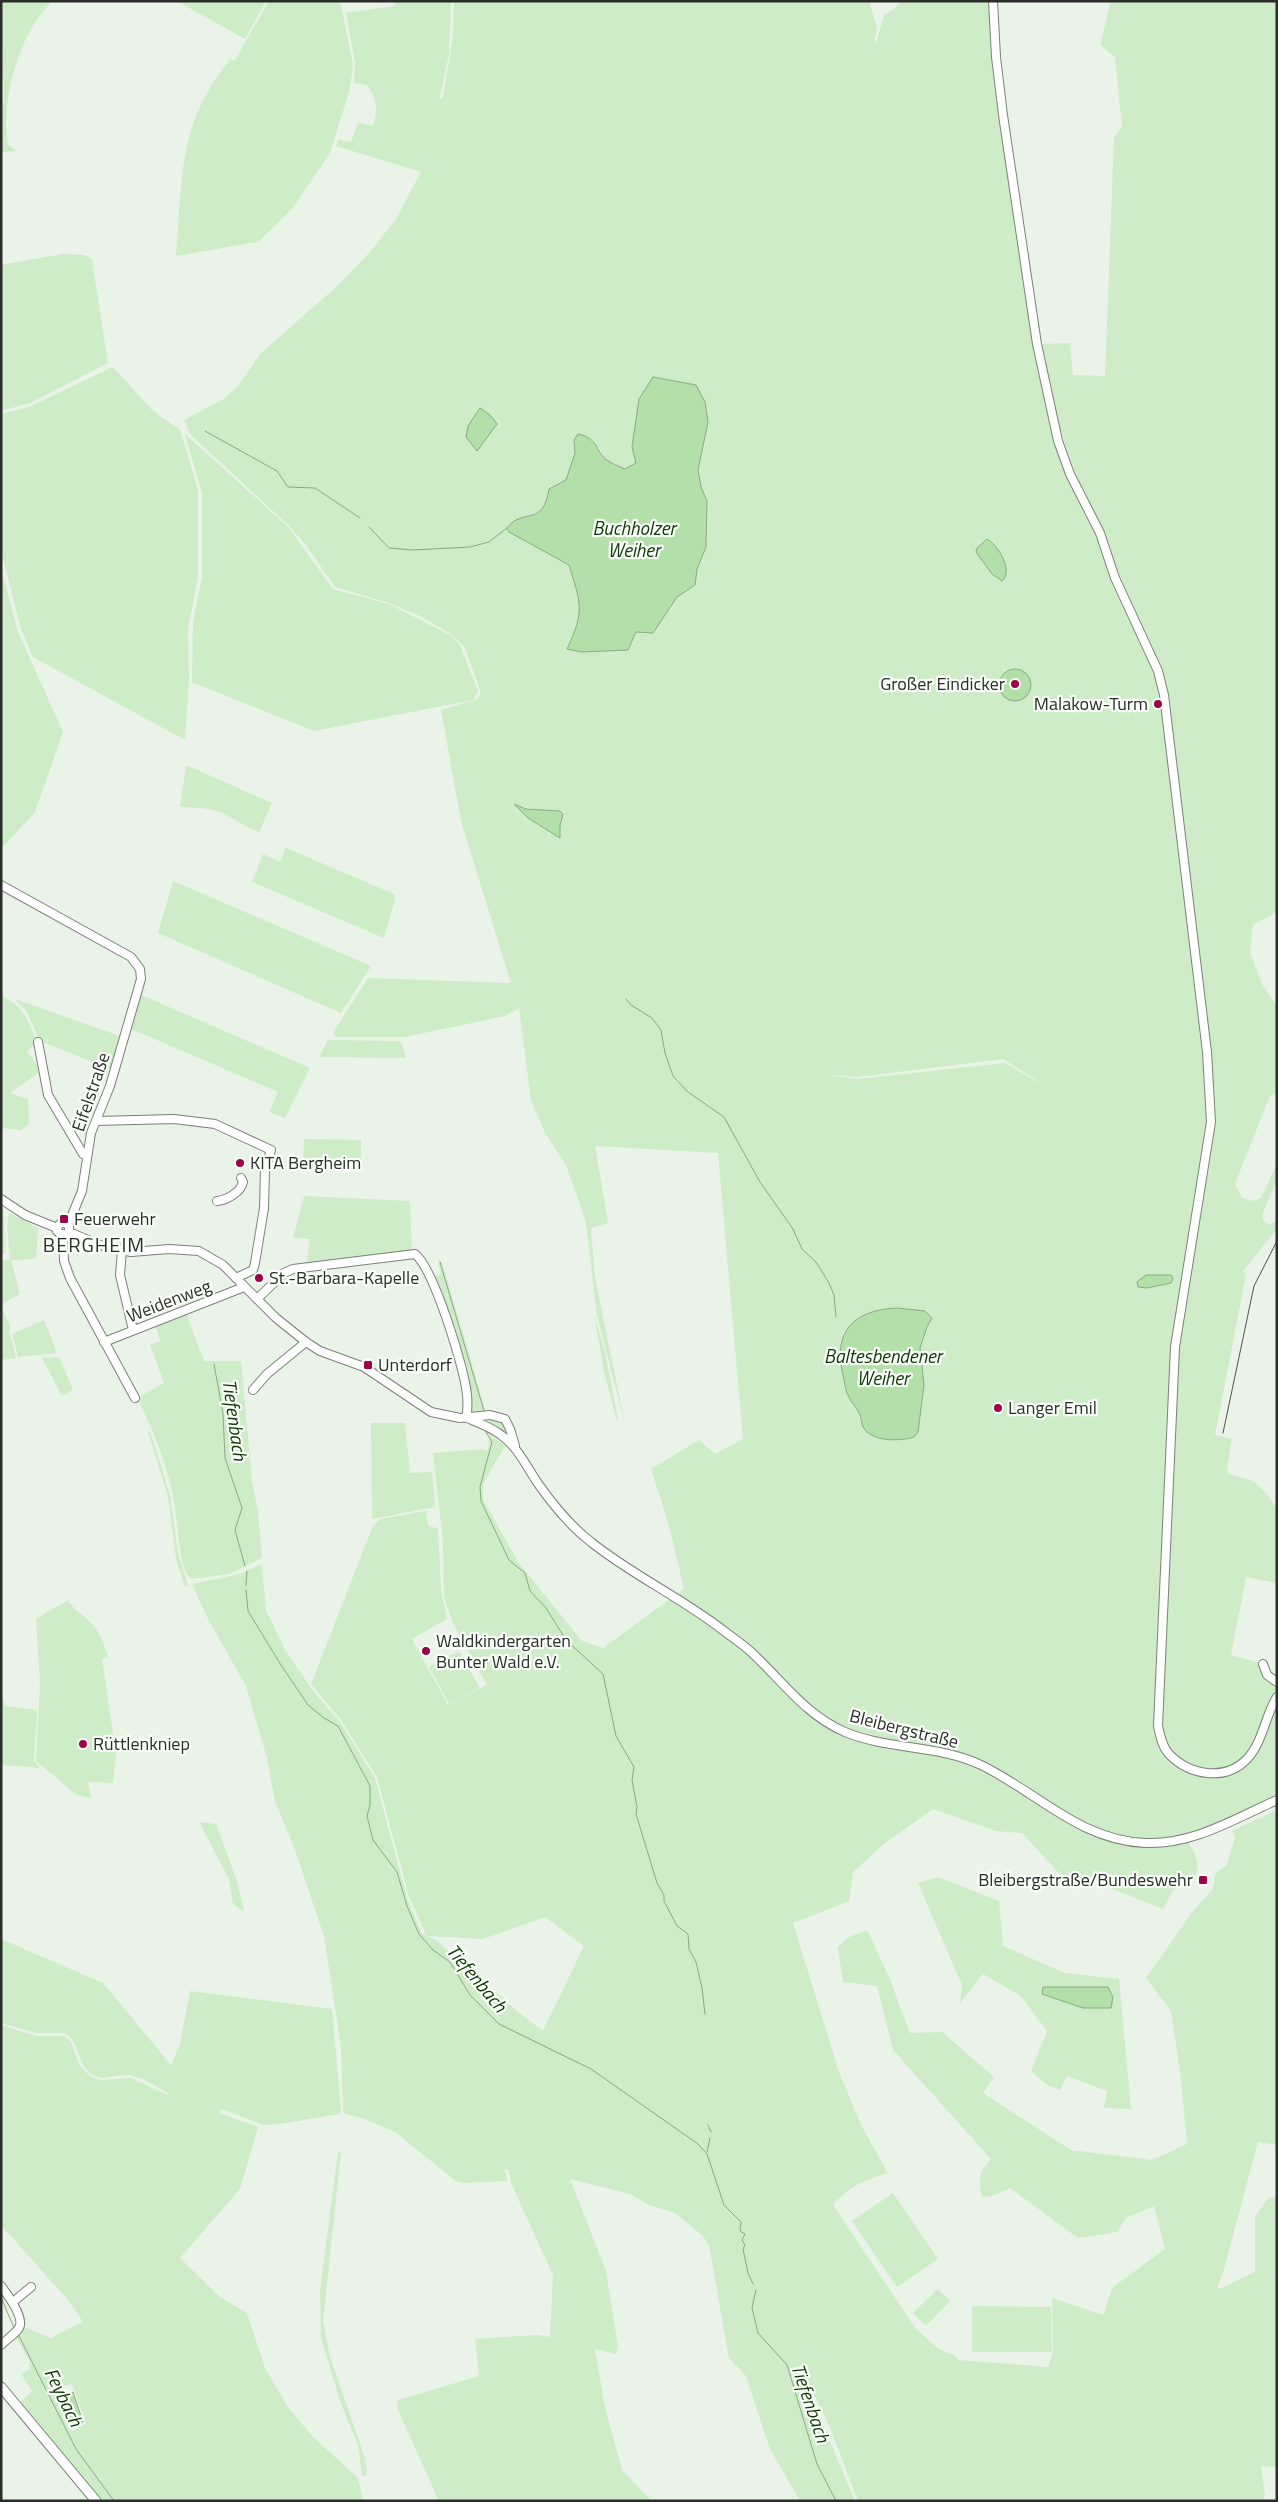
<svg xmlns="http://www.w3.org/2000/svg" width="1278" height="2502" font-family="'Titillium Web',sans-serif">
<rect width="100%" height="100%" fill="#eaf3e8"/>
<g fill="#cdecc7" fill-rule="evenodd">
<path d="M1,1H53C19,31 0,102 8,145L17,151L1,152V104L4,103Z"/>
<path d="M177,1H266L245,39Z"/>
<path d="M269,1H340L353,64L352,74L349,92L330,153L292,209L258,242L176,256C183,179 177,123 230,60H235Z"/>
<path d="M395,1H451L449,54L439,101L443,97L453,35L454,1H869L877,27L874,43L877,40L884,15L898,6L900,1H990L1035,345L1069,476L1095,532L1100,527C1070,464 1051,413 1041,344L1070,343L1073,375L1105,376L1114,137L1122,127L1115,57L1100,45L1111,1H1277V912L1253,925L1250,952L1262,984L1277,1006V1093L1270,1096L1235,1184L1242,1198L1253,1201L1261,1198L1277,1164V1181L1263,1212V1221L1270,1225L1277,1219V1229L1243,1271L1246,1275L1215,1435L1232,1439L1227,1468L1229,1474L1253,1481L1266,1493L1277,1509V1583L1246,1577L1231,1655L1260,1663L1261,1674L1277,1686V1796L1202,1829L1184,1835C1193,1851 1203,1861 1194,1879L1188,1877L1172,1892L1163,1909L1080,1876L1069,1884L1022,1833L996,1831L933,1809L884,1844L853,1872L849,1901L793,1923L839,2072L861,2125L888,2173C865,2179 849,2187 833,2205L916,2329L939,2349L955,2356L958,2360L1048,2367L1053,2352L1052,2298L1103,2315L1113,2287L1165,2249L1154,2206L1126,2218L1117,2232L1078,2238L1010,2188L992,2196L982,2197C978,2177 978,2174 991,2159L893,2050L877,1986L843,1982L838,1947L849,1937L867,1930L889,1977L910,2033L942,2032L994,2077L983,2093L1071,2150L1152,2160L1187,2144L1181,2079L1171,2011L1146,1978L1193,1911L1213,1889L1215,1874L1227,1865L1235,1837L1232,1831L1277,1810V2145L1258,2142L1223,2273L1217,2287L1219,2289L1255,2272V2217L1268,2198L1277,2196V2467L1261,2466L1265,2495L1263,2501H858L831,2430L813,2392L811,2396L855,2501H800L770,2449L746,2376L729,2358L709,2245L703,2236L675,2213L649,2205L630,2194L570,2179L606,2271L618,2347L616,2354L595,2349L605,2407L622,2470L652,2501H439L397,2408L398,2400L479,2376L475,2339L537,2335L550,2337L553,2275L511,2183L509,2170L504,2169L508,2181L463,2183L456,2181L395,2132L365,2119L345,2114L343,2110L341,2047L324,1936L294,1847L275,1801L267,1758L246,1686L208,1619L192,1584L236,1575L260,1565L262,1566L266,1610L284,1648L313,1691L340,1722L375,1778L407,1898L422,1934L426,1935L409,1897L377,1777L341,1720L311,1684L373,1526L380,1519L426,1511L428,1525L438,1529L441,1590L447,1619L412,1639L448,1705L487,1685L454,1625L444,1598L443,1541L433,1453L483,1449L488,1451L489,1438L483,1429L505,1446L483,1484V1499L518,1562L582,1641L603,1648L684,1589L670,1529L651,1469L699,1440L715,1454L743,1439L718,1153L595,1146L608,1223L591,1228L595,1278L626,1428L597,1316L586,1222L566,1165L545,1133L531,1101L519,1008L505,1016L405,1037H337L334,1035V1031L368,978L511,983L461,821L441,710L477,699L480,696V690L464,646L449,633L422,617L389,603L335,587L306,545L289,526L190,434L184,420L224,399L238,386L261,353L335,288L371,251L396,219L421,172L336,146L339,139L351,142L358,123L373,126C378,111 377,98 367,85L354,83L355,63L346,13L395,6ZM653,377L696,385L708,422L698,470L701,487L707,501L706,547L697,569L695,585L677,597L653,633L636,632L604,652L568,649L579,624L580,600L569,565L509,532L507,528L521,518L535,515L543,509L548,500L550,489L566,480L575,453L574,440L599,447L605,459L625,469L637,462L632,447ZM990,540L1003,560L998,580L976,553L983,541ZM1009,670L1030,689L1026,697L1001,676ZM514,805L542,811L563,821L560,826V838L528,818ZM1187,921L1202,986L1199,987L1188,939ZM1003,1059L1051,1089L1005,1063L857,1079L824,1074L857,1077ZM925,1311L931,1317L920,1348L924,1385L917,1435H872C858,1426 857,1406 853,1391C849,1379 840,1358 840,1347C841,1306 898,1313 925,1311ZM545,1917L584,1946L543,2031L518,2012L437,1941L428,1936L483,1939Z"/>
<path d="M63,254L85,255L92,260L108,363L30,403L1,411V265Z"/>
<path d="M113,367L152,410L180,430L198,490V577L188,629L189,681L185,740L33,657L21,629L1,550V414L29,407Z"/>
<path d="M185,434L288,527L333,589L389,604L448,634L459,643L478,691L473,700L314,731L192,682L193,621L202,578V493Z"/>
<path d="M1,568L18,632L63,732L35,812L1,849Z"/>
<path d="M186,765L272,803L259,832C246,827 236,820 224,814C211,807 194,808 180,807Z"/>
<path d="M286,848L394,894L395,899L384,938L252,882L263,854L280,862Z"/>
<path d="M173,881L371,966L341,1013L158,933Z"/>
<path d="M139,994L310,1068L285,1118L269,1112L278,1092L129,1028Z"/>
<path d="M1,996C22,1004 29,1022 37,1042L27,1051L41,1071L10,1093L28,1099L29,1124L21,1130L1,1128Z"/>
<path d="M15,999L120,1036L110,1069L40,1041L27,1012Z"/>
<path d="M328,1040L398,1041L402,1044L406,1058L319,1057Z"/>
<path d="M304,1139L361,1140V1165L303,1163Z"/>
<path d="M304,1196L410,1201L412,1253L306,1266L310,1239L293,1238Z"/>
<path d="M1,1206L4,1209L5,1253L1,1255Z"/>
<path d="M9,1213L38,1228L36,1259L11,1260L20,1294L1,1304V1261L10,1259L7,1226Z"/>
<path d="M438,1261L442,1262L486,1412L472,1416L468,1394L431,1278L441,1274Z"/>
<path d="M1,1307L10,1325V1333L16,1358L1,1360Z"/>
<path d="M186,1313L204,1361H241L252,1481L258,1512L262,1558L229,1574L191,1579C180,1570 179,1537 177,1523C173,1479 157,1437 137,1398L164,1383L150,1345L160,1341L155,1324Z"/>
<path d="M594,1315L605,1352L618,1419L617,1421L605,1376Z"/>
<path d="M44,1320L57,1353L18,1357L12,1334Z"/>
<path d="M59,1357L73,1390L62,1396L42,1358Z"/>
<path d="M492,1418L502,1420L508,1434H506L489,1424Z"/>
<path d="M371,1423H405L410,1473L432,1472L435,1507L372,1519Z"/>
<path d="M150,1431L170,1495L178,1553L188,1585L185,1587L176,1559L168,1496L148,1432Z"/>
<path d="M68,1600C73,1610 83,1614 90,1622C100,1632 104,1644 108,1657L102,1659L116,1753L113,1783L88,1782L91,1798L77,1795L36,1761L40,1683L36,1619Z"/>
<path d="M459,1651L480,1688L449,1704L429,1667Z"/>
<path d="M1,1702L5,1703V1706L37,1710L34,1761L40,1768L1,1765Z"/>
<path d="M199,1822L216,1824L237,1881L244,1912L233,1904L229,1879Z"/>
<path d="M938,1877L999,1901L1003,1946L1065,1973L1119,1979L1131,2109L1104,2108L1107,2091L1067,2076L1060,2090L1046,2084L1031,2071L1047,2031L1021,1996L983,1974L960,2003L962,1985L918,1883Z"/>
<path d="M1,1939L103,1983L171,2065L180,2044L190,1991L332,2009L341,2111L339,2114L280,2124L263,2125L222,2109L219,2113L258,2127L240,2189L180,2258L220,2297L247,2313L265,2368L289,2409L313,2437L358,2478L363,2501H102L20,2403L32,2391L21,2374L30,2369L29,2360L15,2335L24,2328H27L51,2338L83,2322L68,2300L1,2225V2025L36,2036H64L71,2042L80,2066L90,2076L100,2080L132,2078L167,2095L168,2093C157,2087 145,2079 133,2076C119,2071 105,2084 91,2074C77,2064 80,2042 65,2033H36L1,2023ZM72,2384L86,2423L72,2431L51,2388Z"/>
<path d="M338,2152L341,2153L323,2321L330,2357L365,2458L367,2475L362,2476L358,2445L341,2404L321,2337L320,2291Z"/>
<path d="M893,2193L938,2259L897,2287L852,2221Z"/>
<path d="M938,2289L950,2301L926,2326L913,2313Z"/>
<path d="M972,2306L1051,2307L1052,2352H972Z"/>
</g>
<g fill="#b3dfa9" stroke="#8aaa83">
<path d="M653,377L696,385L705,402L708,422L698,470L701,487L707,501L706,547L697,569L695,585L677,597L653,633L636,632L628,650L582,652L567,649C585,611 581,604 569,565L509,532L507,528C523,507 543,528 549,489L566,480L575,453L574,440L578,434C599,438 596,453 607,460C612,464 619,466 625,469L636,463L632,447L639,399Z"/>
<path d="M480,408L490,415L497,424L477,451L466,437L468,426Z"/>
<path d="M987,539C998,545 1014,571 1002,581L992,574L976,552L977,548Z"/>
<circle cx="1015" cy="685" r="16"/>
<path d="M514,804L526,809L560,811L563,814L560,826V838L528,818Z"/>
<path d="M1146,1275H1171L1173,1278L1171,1283L1147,1288L1138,1287L1137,1282Z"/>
<path d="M897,1308L925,1311L932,1318L927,1327L920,1348L924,1385L918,1432L914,1437C901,1441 877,1442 866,1431C861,1426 862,1419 859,1413C857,1407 851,1403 849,1397C845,1391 845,1382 843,1375C832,1331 854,1310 897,1308Z"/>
<path d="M1043,1987H1108L1113,1997L1111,2008H1083L1042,1994Z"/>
<path d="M73,2392L83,2422L72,2428L59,2400L61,2397Z"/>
</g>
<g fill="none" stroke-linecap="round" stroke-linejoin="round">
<g stroke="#8aaa83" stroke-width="1">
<path d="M205,431L277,471L288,487L315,488L360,518"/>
<path d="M369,527L389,548L413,550L470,547L489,542L507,528"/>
<path d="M626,999L631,1005L652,1018L661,1030L665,1053L673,1076L688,1092L724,1117L760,1182L793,1229L802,1249L816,1262L829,1283L834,1295L836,1317"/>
<path d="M440,1262L484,1411"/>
<path d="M214,1364L223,1414L225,1458L242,1508L235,1530L245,1566"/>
<path d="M486,1432L492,1442L480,1487L481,1501L509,1560L525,1573L530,1591L546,1608L566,1640L603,1674L616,1736L634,1767L632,1780L637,1807L636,1814L657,1883L664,1895V1901L677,1926L688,1934L689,1949L696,1962L702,1988L705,2014"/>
<path d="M246,1585L247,1571"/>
<path d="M246,1590L248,1611L281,1665L308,1705L324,1718L338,1726L370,1786V1805L367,1816L373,1840L397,1872L407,1906L419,1934L433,1950L450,1962L470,1995L499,2024L591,2069L698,2144L707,2154L724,2205L741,2222L740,2231L745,2234L742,2240L745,2245L743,2249L748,2273L753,2284"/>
<path d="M708,2125L711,2132"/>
<path d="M707,2152L710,2138"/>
<path d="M756,2290L752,2308L758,2333L787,2365L817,2464L836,2501"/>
<path d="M1,2297L14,2328"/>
<path d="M18,2334L76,2449L114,2501"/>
</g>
<defs>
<g id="minor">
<path d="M993,1L996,57L1003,115L1037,344L1058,441L1070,474L1100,533L1115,578L1158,671L1164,695L1207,1052L1211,1122L1175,1347L1158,1726C1160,1735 1162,1747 1169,1754C1189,1775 1225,1782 1247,1759C1263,1742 1265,1716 1277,1697"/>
<path d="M1,885L131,957L140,969L141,979L110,1086L91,1133L82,1191L68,1225"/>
<path d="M38,1042L48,1095L83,1154L87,1155"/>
<path d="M96,1121L174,1119L215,1124L271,1150L265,1169L264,1208L255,1263L253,1270L236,1278"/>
<path d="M1,1199L25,1215L57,1228"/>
<path d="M217,1201C227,1200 241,1192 243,1182L241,1178"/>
<path d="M69,1232V1226L67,1223H61L58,1226L57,1231L62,1235L69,1232L100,1245L131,1252L169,1249L199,1251L223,1265L276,1318L306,1342L320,1351L364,1367L431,1412L460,1418L490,1415L505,1419L510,1429L515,1446"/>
<path d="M63,1235L64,1261L70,1278L135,1398"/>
<path d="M122,1250L120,1275L133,1330"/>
<path d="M257,1299L284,1273L293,1269L415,1254C434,1269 465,1370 467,1395C468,1403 467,1411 467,1418"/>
<path d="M104,1342L244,1287"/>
<path d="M253,1390L267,1374L306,1342"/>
<path d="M467,1418C479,1423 491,1427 501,1435C519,1448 527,1468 539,1485C554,1506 570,1526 591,1542C632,1575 682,1598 724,1631C732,1637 742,1644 750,1651C781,1679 805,1715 845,1732C888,1750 940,1745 981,1765C1037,1792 1079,1840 1145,1843C1193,1845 1234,1819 1277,1800"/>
<path d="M1263,1664L1267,1675L1277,1682"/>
<path d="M1,2286C7,2294 25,2318 19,2328C15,2334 6,2340 1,2345"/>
<path d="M13,2302L31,2287"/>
</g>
<path id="major" d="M1,2387L96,2501"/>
</defs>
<use href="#minor" stroke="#7a8278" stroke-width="10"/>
<use href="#major" stroke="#7a8278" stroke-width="11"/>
<use href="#minor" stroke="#fff" stroke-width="8"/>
<use href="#major" stroke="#fff" stroke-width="9"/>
<path stroke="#4f534e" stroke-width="1" d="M1223,1433L1254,1286L1277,1241"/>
</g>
<g fill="#9f0347" stroke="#fbfffa" stroke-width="2">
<circle cx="1015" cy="684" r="5"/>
<circle cx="1158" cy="704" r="5"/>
<circle cx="240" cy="1163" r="5"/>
<rect x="59" y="1214" width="10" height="10" rx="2.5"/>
<circle cx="259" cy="1278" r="5"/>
<rect x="363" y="1360" width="10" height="10" rx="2.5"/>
<circle cx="998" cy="1408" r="5"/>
<circle cx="426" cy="1651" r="5"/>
<circle cx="83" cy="1744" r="5"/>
<rect x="1198" y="1875" width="10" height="10" rx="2.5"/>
</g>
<g text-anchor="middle" stroke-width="4.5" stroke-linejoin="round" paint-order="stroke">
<g font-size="18" fill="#2a2d29" stroke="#fbfffa" text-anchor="start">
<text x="1005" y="690" text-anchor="end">Großer Eindicker</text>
<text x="1148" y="710" text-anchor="end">Malakow-Turm</text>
<text x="250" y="1169">KITA Bergheim</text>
<text x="74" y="1225">Feuerwehr</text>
<text x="269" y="1284">St.-Barbara-Kapelle</text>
<text x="378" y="1371">Unterdorf</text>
<text x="1008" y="1414">Langer Emil</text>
<text x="436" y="1647">Waldkindergarten<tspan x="436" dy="21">Bunter Wald e.V.</tspan></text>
<text x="93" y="1750">Rüttlenkniep</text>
<text x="1193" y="1886" text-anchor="end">Bleibergstraße/Bundeswehr</text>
</g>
<g font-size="18" fill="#2a2d29" stroke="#fbfffa">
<text transform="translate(91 1092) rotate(-71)" y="6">Eifelstraße</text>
<text transform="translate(169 1301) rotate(-21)" y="6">Weidenweg</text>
<text transform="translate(904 1729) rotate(14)" y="6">Bleibergstraße</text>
</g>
<g font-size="19" font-style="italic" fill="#0d3803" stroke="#fbfffa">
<text x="634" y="535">Buchholzer<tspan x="634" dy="22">Weiher</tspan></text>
<text x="883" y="1363">Baltesbendener<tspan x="883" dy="22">Weiher</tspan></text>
<text transform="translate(235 1420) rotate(82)" y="7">Tiefenbach</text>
<text transform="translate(477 1978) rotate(50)" y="7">Tiefenbach</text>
<text transform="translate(64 2397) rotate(64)" y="7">Feybach</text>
<text transform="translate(811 2403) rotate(71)" y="7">Tiefenbach</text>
</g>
<g font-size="20" letter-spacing="1" fill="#2a2d29" stroke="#fbfffa">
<text x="94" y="1252">BERGHEIM</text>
</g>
</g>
<rect width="1278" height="2502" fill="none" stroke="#2a2d29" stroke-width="5"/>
</svg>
